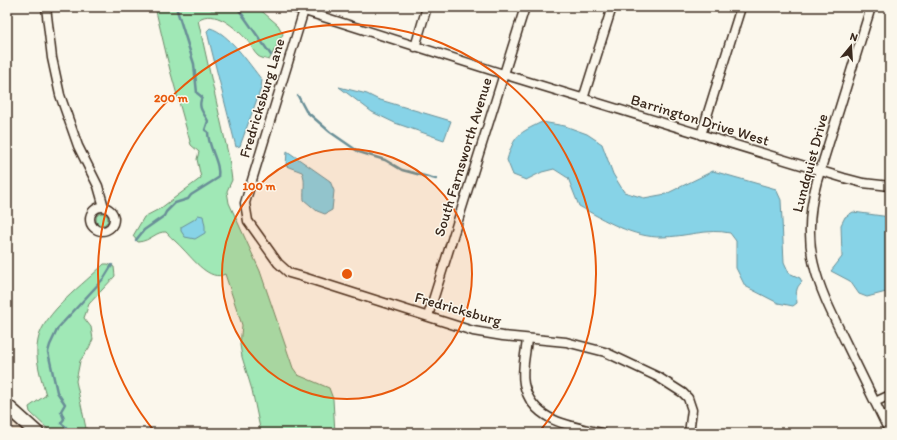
<svg xmlns="http://www.w3.org/2000/svg" width="897" height="440" font-family="Itim,sans-serif">
<rect width="100%" height="100%" fill="#fbf7ec"/>
<filter id="ink" filterUnits="userSpaceOnUse"><feTurbulence type="fractalNoise" baseFrequency=".025" numOctaves="2"/><feDisplacementMap in="SourceGraphic" scale="8" xChannelSelector="R" yChannelSelector="G"/><feConvolveMatrix kernelMatrix="1 2 1 2 8 2 1 2 1" color-interpolation-filters="sRGB"/></filter>
<g filter="url(#ink)">
<path fill="#f6e8d4" d="M7,414L21,428L28,433H7Z"/>
<g fill="#a0e8b6" stroke="#6e896a">
<path d="M155,7H209L211,10H215V7H257L278,25L283,34L269,60C266,59 260,58 258,56C253,52 251,44 247,40C236,28 214,8 198,20L229,158L232,180L227,191L229,203L260,271L293,368L298,375L329,388L333,399L335,433H261L252,390L242,357L240,345L242,325L225,274C210,282 193,259 184,250C178,243 172,239 166,232C156,231 151,241 138,242L133,236L144,217L161,208L201,178L197,159L199,152L191,145L170,70Z"/>
<circle cx="102" cy="219" r="6"/>
<path d="M104,264H108L114,267L115,276L89,304L84,318L91,327L93,339L89,348L80,361L76,381L87,433H52L30,412L29,407L46,395C41,378 34,358 38,340C43,313 85,283 104,264Z"/>
</g>
<g fill="#87d3e7" stroke="#698f97">
<path d="M210,28C229,33 249,64 262,80L261,88L240,146L236,147L209,40L207,31Z"/>
<path d="M339,87L367,94L377,99L451,121L444,140L395,123L372,112Z"/>
<path d="M542,122L565,126L587,134L602,144L613,174L624,192L644,198L666,194L713,171L776,189L781,200L784,262L789,273L800,278L802,282C795,288 796,294 797,303L793,306L778,303L745,286L736,268V241L730,233C708,228 685,237 662,237C634,238 604,220 579,206L568,178L554,169L542,172L526,180L513,175L507,160C514,135 519,133 542,122Z"/>
<path d="M287,151L330,181L334,191L332,210L325,214L317,211L304,200C303,190 306,180 302,172L286,166Z"/>
<path d="M853,212L890,217V291L867,297L859,294L850,281L831,271L842,257L841,225L845,217Z"/>
<path d="M198,215L203,216L205,226V233L195,239L185,237L181,231V227L195,219Z"/>
</g>
<g fill="none" stroke-linecap="round" stroke-linejoin="round">
<g stroke="#698f97" stroke-width="2.5">
<path d="M237,7L271,55"/>
<path d="M298,96L306,111L330,132L359,152L385,160L402,170L436,179"/>
<path d="M136,240L144,230L164,216L166,212L175,203L188,199L191,195L218,178C221,163 208,148 208,132L205,130L208,121C204,113 197,108 202,97L197,93L194,64L176,7"/>
<path d="M67,433L66,427L61,423L64,419L61,411L65,404L57,392L48,352L50,345L58,328L104,278L112,265"/>
</g>
<defs>
<g id="minor">
<path d="M46,7L52,58L60,95L78,146L98,186L104,207"/>
<path d="M292,7L516,78L844,178L863,183L890,186"/>
<path d="M305,7L245,203L248,221L278,263L289,273L303,277L473,331L503,336L566,342L605,352L658,377L683,393L688,398L692,410L689,433"/>
<path d="M871,7L817,181C798,250 819,287 848,347C862,376 876,404 890,433"/>
<path d="M415,47L427,7"/>
<path d="M583,99L612,7"/>
<path d="M701,135L741,7"/>
<circle cx="102" cy="219" r="12"/>
<path d="M428,316L525,7"/>
<path d="M527,339C526,353 521,370 524,384C532,422 571,426 602,433"/>
<path d="M875,402L890,395"/>
</g>
<path id="primary" d="M7,406L37,433"/>
</defs>
<use href="#minor" stroke="#3b2a1e" stroke-width="11"/>
<use href="#primary" stroke="#3b2a1e" stroke-width="16"/>
<use href="#minor" stroke="#fbf7ec" stroke-width="8"/>
<use href="#primary" stroke="#fbf7ec" stroke-width="13"/>
</g>
</g>
<circle cx="347" cy="274" r="125" fill="#e8590c" fill-opacity=".12"/>
<g fill="none" stroke="#e8590c" stroke-width="2">
<circle cx="347" cy="274" r="125"/>
<path d="M155 432A249 249 0 1 1 539 432"/>
</g>
<g text-anchor="middle" stroke-width="3" stroke-linejoin="round" paint-order="stroke">
<g font-size="15" fill="#3b2a1e" stroke="#fbf7ec">
<text transform="translate(262 98) rotate(-73)" y="5">Fredricksburg Lane</text>
<text transform="translate(700 120) rotate(17)" y="5">Barrington Drive West</text>
<text transform="translate(463 157) rotate(-73)" y="5">South Farnsworth Avenue</text>
<text transform="translate(810 163) rotate(-75)" y="5">Lundquist Drive</text>
<text transform="translate(458 309) rotate(16)" y="5">Fredricksburg</text>
</g>
</g>
<circle cx="347" cy="274" r="6" fill="#e8590c" stroke="#fbf7ec" stroke-width="2"/>
<g font-size="12" text-anchor="middle" font-weight="bold" fill="#e8590c" stroke="#fbf7ec" stroke-width="3" stroke-linejoin="round" paint-order="stroke">
<text x="171" y="102">200 m</text>
<text x="259" y="190">100 m</text>
</g>
<rect width="897" height="440" fill="none" stroke="#fbf7ec" stroke-width="24"/>
<rect x="12" y="12" width="873" height="416" fill="none" stroke="#3b2a1e" stroke-width="1.5" filter="url(#ink)"/>
<g transform="translate(851 46) rotate(18)" stroke="#fbf7ec" stroke-width="3" paint-order="stroke">
<path d="M0-3L7 15L0 10L-7 15Z" fill="#3b2a1e"/>
<text y="-6" font-size="11" font-weight="bold" text-anchor="middle" fill="#3b2a1e">N</text>
</g>
</svg>
